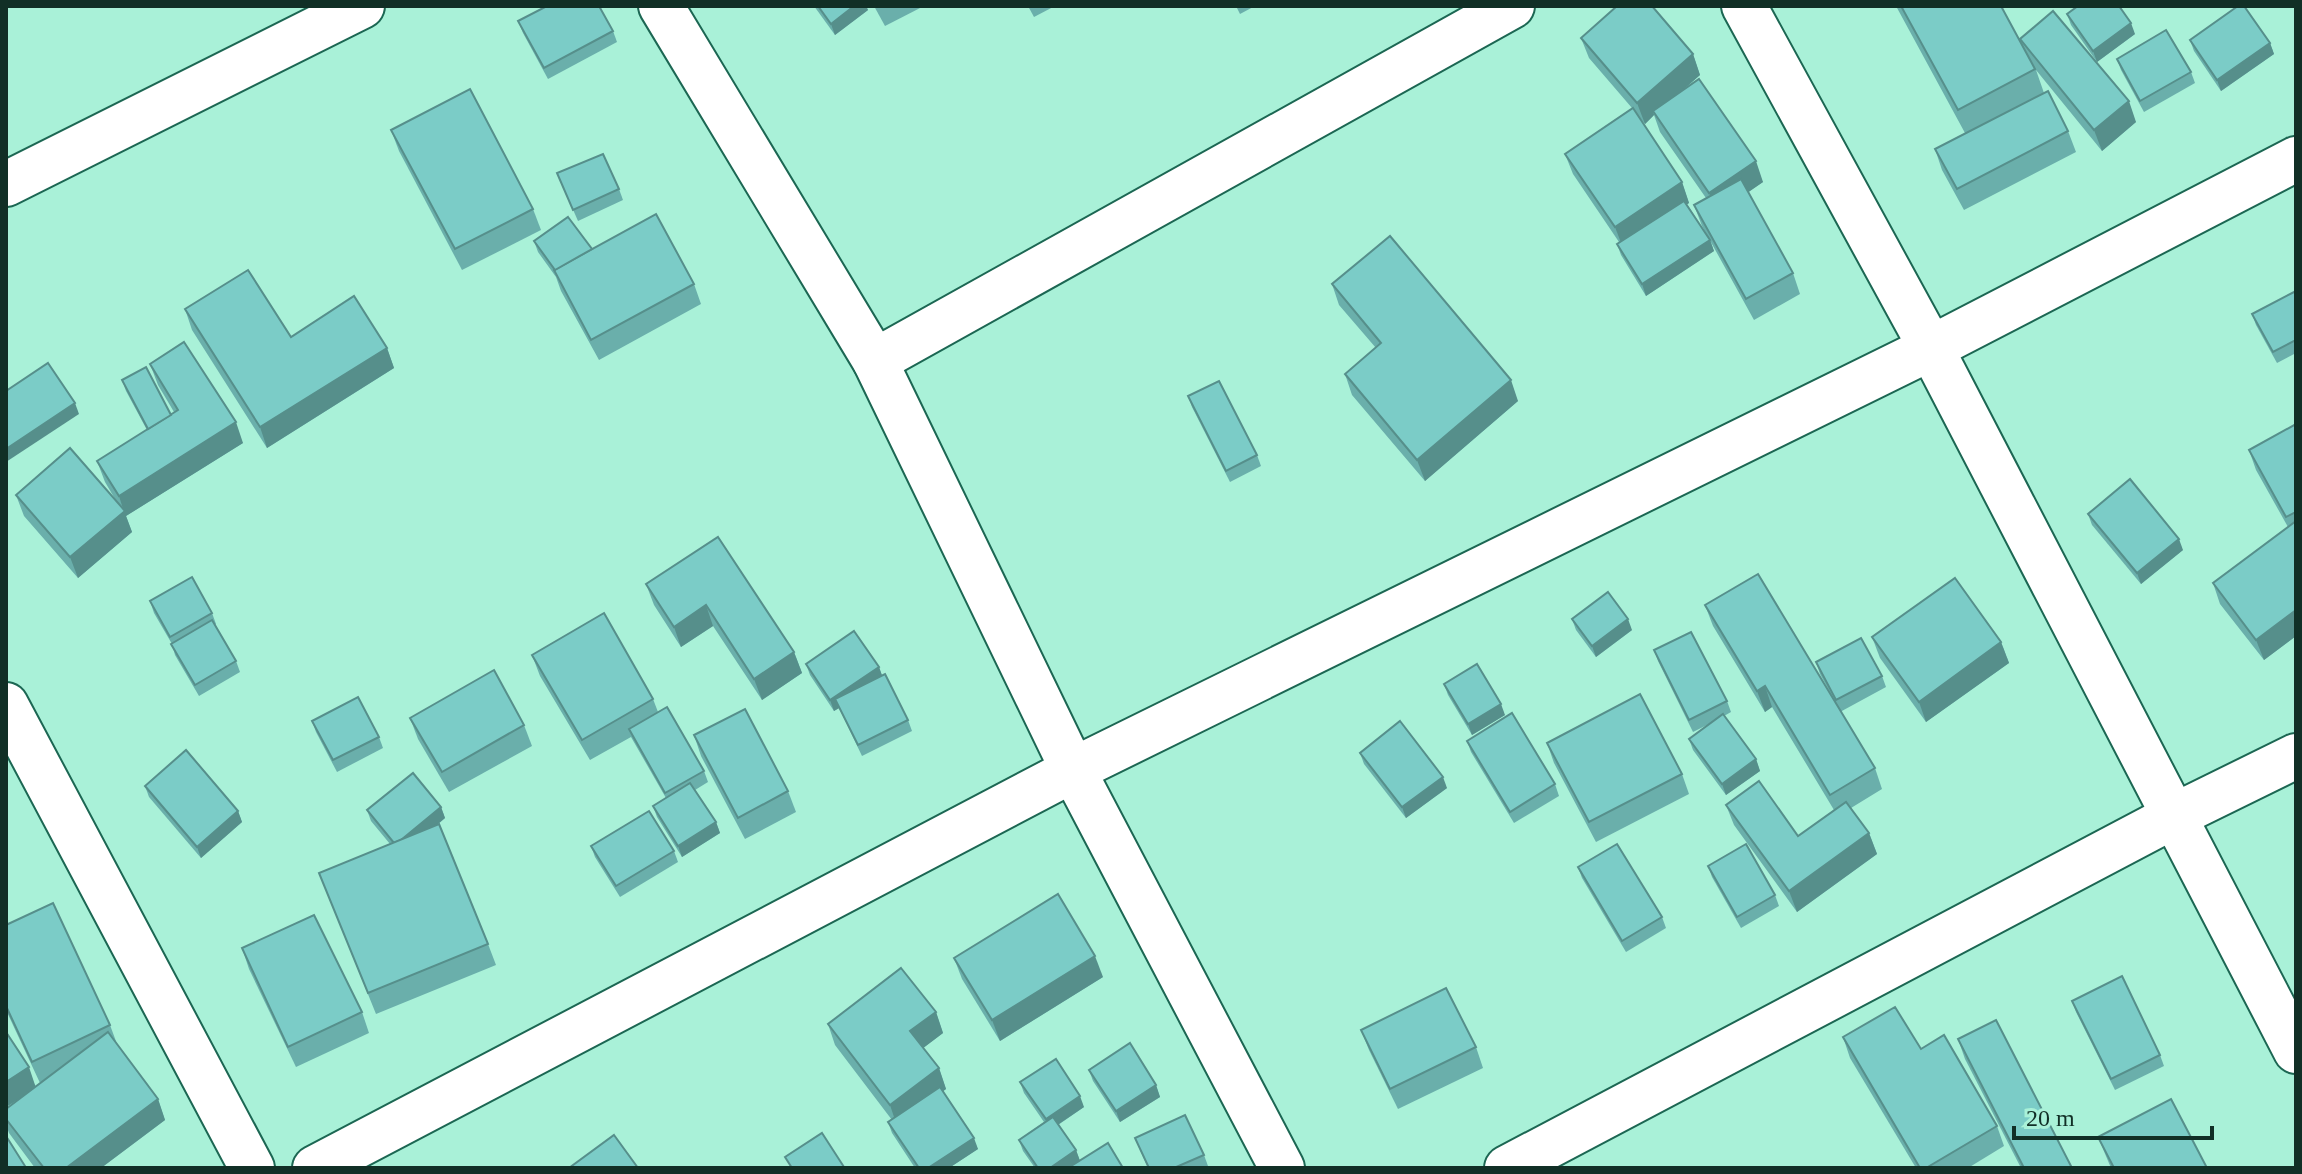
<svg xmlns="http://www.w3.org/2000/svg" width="2302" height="1174" font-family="'Times New Roman',serif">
<rect width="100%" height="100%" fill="#a9f1d8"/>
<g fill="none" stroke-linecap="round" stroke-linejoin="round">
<defs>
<g id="minor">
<path d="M661,6L875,361L1073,770L1282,1168"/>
<path d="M1744,6L1931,348L2296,1051"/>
<path d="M6,184L362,6"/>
<path d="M875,361L1512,6"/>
<path d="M6,705L252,1168"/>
<path d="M315,1168L1073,770L1931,348L2296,159"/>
<path d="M1507,1168L2174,816L2296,756"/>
</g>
</defs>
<use href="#minor" stroke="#1c6753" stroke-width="48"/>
<use href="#minor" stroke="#fff" stroke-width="44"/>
</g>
<g fill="#6aafab">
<path d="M814,6H866L868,10L835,35Z"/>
<path d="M874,6H924L885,26Z"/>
<path d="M1028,6H1055L1034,17Z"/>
<path d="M1236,6H1255L1240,14Z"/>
<path d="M1896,6H2001L2020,41L2136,122L2102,151L2036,70L2044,93L2068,131L2076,152L1964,210L1942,170L1935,149L1965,133Z"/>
<path d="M2067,14L2135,34L2097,62L2071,25Z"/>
<path d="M518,21L613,31L617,42L548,79L523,33Z"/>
<path d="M1581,38L1693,54L1700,75L1681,92L1763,182L1748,192L1793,273L1800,294L1754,320L1702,226L1694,205L1706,198L1660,132L1654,115L1645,124L1638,116L1682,182L1689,203L1687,204L1710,240L1714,251L1646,296L1621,255L1617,244L1619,242L1573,174L1565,154L1632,108L1589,58Z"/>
<path d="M2190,40L2270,43L2274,54L2221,91L2194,51Z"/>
<path d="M2117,59L2191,72L2195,83L2144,112L2121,70Z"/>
<path d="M391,130L533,209L541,230L462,270L399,151Z"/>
<path d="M557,173L619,189L623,200L578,221Z"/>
<path d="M534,241L592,249L694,284L701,304L599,360L561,291L556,277L538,252Z"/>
<path d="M1332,284L1518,401L1425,481L1352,395L1345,374L1376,348L1339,305Z"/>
<path d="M2296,291V353L2277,363L2256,325L2252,314Z"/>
<path d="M185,309L291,337L387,348L394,368L267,448L192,330Z"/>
<path d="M150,364L243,443L126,516L132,532L78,578L24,516L16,495L118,504L105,482L97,461L147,430L126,391L122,380L171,415L174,412L158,385Z"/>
<path d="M1188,396L1257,455L1261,466L1230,482L1192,407Z"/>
<path d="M2296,424V636L2264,660L2220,604L2213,583L2288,527L2256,470L2249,450Z"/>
<path d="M2088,514L2183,550L2141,584L2092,525Z"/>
<path d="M718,537L794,652L802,673L762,700L713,626L681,647L654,605L646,584Z"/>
<path d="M150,601L212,613L216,624L215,625L236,661L240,672L199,696L175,655L172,644L154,613Z"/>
<path d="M1705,605L1840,711L1820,674L1816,662L1882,676L1886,687L1840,712L1875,768L1882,789L1851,808L1869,833L1877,854L1797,912L1734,825L1726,805L1798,836L1834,810L1772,707L1765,712L1713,626Z"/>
<path d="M1572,619L1632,630L1596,657L1576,630Z"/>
<path d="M1872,637L2001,642L2009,663L1926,722L1880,658Z"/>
<path d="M1654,650L1727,701L1731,712L1724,716L1756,759L1760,771L1726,795L1693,750L1689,739L1711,723L1693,732L1658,661Z"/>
<path d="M532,655L653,699L658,712L704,771L708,782L695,790L716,822L720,833L682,857L657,817L653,806L666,798L631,737L590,760L540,676Z"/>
<path d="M806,664L879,667L882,676L908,720L912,731L862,756L839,708L834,711L810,675Z"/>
<path d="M1444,684L1505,715L1472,735L1448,695Z"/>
<path d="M410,718L524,725L532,746L449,792L418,739Z"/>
<path d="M312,721L379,737L383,748L337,772L316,732Z"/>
<path d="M694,735L788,791L796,812L745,839L701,756Z"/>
<path d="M1467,741L1555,784L1559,796L1514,823L1471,752Z"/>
<path d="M1547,743L1682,774L1689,794L1596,842L1554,763Z"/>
<path d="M1360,753L1447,788L1406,818L1364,764Z"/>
<path d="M145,786L238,811L242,822L201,858L149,797Z"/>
<path d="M441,807L445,818L436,826L488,944L496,965L376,1014L319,873L390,844L371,821L367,810Z"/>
<path d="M591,846L674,851L678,862L620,897L595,857Z"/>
<path d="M1708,866L1775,895L1779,906L1741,928L1712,877Z"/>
<path d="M1578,867L1662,917L1666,928L1626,952L1582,878Z"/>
<path d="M6,925L110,1025L117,1044L158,1099L165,1120L101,1168H35L9,1133L6,1125V1109L18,1100L6,1107V1032L36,1087L43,1081L40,1083L6,1010Z"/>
<path d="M242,948L362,1012L369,1033L296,1067L249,969Z"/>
<path d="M954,958L1103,977L1000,1041L962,979Z"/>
<path d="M2072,1001L2160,1055L2164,1066L2115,1090L2076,1012Z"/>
<path d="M936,1012L943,1033L923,1048L939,1068L946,1089L943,1091L978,1149L949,1168H915L892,1133L888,1122L892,1120L835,1045L828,1024Z"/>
<path d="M1361,1030L1476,1047L1483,1068L1398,1109L1369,1050Z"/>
<path d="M1843,1037L1921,1049L1997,1126L2004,1146L1968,1168H1916L1850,1058Z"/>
<path d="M1958,1039L2072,1168H2021L1965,1059Z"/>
<path d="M1089,1070L1156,1085L1160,1097L1120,1122L1093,1081Z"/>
<path d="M1020,1082L1084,1107L1058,1125L1076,1150L1080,1161L1123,1168H1035L1023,1151L1019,1140L1044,1122L1024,1093Z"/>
<path d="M2098,1137L2207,1168H2111Z"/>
<path d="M1135,1138L1204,1155L1208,1166L1204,1168H1148Z"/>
</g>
<g fill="#568f8b">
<path d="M854,6H866L868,10L835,35L831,24Z"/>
<path d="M2131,23L2135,34L2097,62L2093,51Z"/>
<path d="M2270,43L2274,54L2221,91L2217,80Z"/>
<path d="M1693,54L1700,75L1655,114L1653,111L1654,115L1645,124L1637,103Z"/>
<path d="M2129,101L2136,122L2102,151L2094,130Z"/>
<path d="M1756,161L1763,182L1717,214L1709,193Z"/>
<path d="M1682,182L1689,203L1623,248L1615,227Z"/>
<path d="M1710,240L1714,251L1646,296L1642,284Z"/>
<path d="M387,348L394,368L267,448L260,427Z"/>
<path d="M1511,380L1518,401L1425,481L1417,460Z"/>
<path d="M75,403L79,414L6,462V449Z"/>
<path d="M236,422L243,443L126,516L132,532L78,578L70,557L124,512L119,496Z"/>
<path d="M2179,539L2183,550L2141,584L2137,573Z"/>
<path d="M706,605L713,626L681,647L674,627Z"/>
<path d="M2296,610V636L2264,660L2256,640Z"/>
<path d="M1628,619L1632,630L1596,657L1592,646Z"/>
<path d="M2001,642L2009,663L1926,722L1919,702Z"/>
<path d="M794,652L802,673L762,700L754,679Z"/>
<path d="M879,667L883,678L835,699L839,708L834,711L830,700Z"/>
<path d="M1765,686L1772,707L1765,712L1757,691Z"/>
<path d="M1501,704L1505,715L1472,735L1468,724Z"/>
<path d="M1756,759L1760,771L1726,795L1722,784Z"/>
<path d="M1443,777L1447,788L1406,818L1402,807Z"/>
<path d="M441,807L445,818L399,856L395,845Z"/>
<path d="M238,811L242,822L201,858L197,847Z"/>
<path d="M716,822L720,833L682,857L678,846Z"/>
<path d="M1869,833L1877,854L1797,912L1789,891Z"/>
<path d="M1095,956L1103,977L1000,1041L992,1020Z"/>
<path d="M936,1012L943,1033L918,1052L910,1031Z"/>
<path d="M29,1067L36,1088L6,1107V1082Z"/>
<path d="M939,1068L946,1089L897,1126L890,1105Z"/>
<path d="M1156,1085L1160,1097L1120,1122L1116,1111Z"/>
<path d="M1080,1096L1084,1107L1050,1130L1046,1119Z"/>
<path d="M158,1099L165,1120L101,1168H66Z"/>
<path d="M974,1138L978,1149L949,1168H928Z"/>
<path d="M1076,1150L1080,1161L1070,1168H1050Z"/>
</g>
<g fill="#7bccc7" stroke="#568f8b" stroke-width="2">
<path d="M547,6H599L613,31L544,68L518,21Z"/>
<path d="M818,6H854L831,24Z"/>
<path d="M1617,6H1652L1693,54L1637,103L1581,38Z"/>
<path d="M1901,6H2001L2035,69L1958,110Z"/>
<path d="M2078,6H2119L2131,23L2093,51L2067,14Z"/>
<path d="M2238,6H2244L2270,43L2217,80L2190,40Z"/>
<path d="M2053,11L2129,101L2094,130L2020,39Z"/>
<path d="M2166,30L2191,72L2140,101L2117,59Z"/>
<path d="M1699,79L1756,161L1709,193L1653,111Z"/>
<path d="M470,89L533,209L455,249L391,130Z"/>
<path d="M2048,91L2068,131L1957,189L1935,149Z"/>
<path d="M1633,108L1682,182L1615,227L1565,154Z"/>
<path d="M603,154L619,189L573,210L557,173Z"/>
<path d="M1741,179L1793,273L1746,299L1694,205Z"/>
<path d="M1684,201L1710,240L1642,284L1617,244Z"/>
<path d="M656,214L694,284L591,340L554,270Z"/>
<path d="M568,217L592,249L555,270L534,241Z"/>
<path d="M1390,236L1511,380L1417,460L1345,374L1381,343L1332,284Z"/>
<path d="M248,270L291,337L354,296L387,348L260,427L185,309Z"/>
<path d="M2296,291V340L2273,352L2252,314Z"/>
<path d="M184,342L236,422L119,496L97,461L178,410L150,364Z"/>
<path d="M48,363L75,403L6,449V391Z"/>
<path d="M146,367L171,415L148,429L122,380Z"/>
<path d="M1219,381L1257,455L1226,471L1188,396Z"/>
<path d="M2296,424V512L2286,517L2249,450Z"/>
<path d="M70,448L125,511L70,557L16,495Z"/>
<path d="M2130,479L2179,539L2137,573L2088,514Z"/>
<path d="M2296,521V610L2256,640L2213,583Z"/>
<path d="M718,537L794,652L754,679L706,605L674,627L646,584Z"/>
<path d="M1758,574L1875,768L1830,795L1765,686L1757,691L1705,605Z"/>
<path d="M192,577L212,613L170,637L150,601Z"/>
<path d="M1955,578L2001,642L1919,702L1872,637Z"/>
<path d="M1608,592L1628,619L1592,646L1572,619Z"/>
<path d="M604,613L653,699L582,740L532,655Z"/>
<path d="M212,620L236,661L195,685L171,644Z"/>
<path d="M854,631L879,667L830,700L806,664Z"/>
<path d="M1691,632L1727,701L1689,720L1654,650Z"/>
<path d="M1861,638L1882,676L1836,700L1816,662Z"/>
<path d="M1477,664L1501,704L1468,724L1444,684Z"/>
<path d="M494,670L524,725L442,772L410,718Z"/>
<path d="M885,674L908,720L858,745L835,699Z"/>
<path d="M1640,694L1682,774L1589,822L1547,743Z"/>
<path d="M358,697L379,737L333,760L312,721Z"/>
<path d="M667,707L704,771L665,793L629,729Z"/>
<path d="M745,709L788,791L738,818L694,735Z"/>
<path d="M1512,713L1555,784L1510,812L1467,741Z"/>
<path d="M1723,714L1756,759L1722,784L1689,739Z"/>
<path d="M1400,721L1443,777L1402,807L1360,753Z"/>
<path d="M186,750L238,811L197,847L145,786Z"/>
<path d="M413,773L441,807L401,840L394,843L367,810Z"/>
<path d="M1759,781L1798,836L1846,802L1869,833L1789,891L1726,805Z"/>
<path d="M690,783L716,822L678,846L653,806Z"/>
<path d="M649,811L674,851L616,886L591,846Z"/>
<path d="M439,824L488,944L368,993L319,873Z"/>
<path d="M1617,844L1662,917L1622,941L1578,867Z"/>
<path d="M1746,844L1775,895L1737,917L1708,866Z"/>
<path d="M1058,894L1095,956L992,1020L954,958Z"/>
<path d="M53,903L110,1025L32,1062L6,1006V925Z"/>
<path d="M314,915L362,1012L288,1047L242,948Z"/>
<path d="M901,968L936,1012L910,1031L939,1068L890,1105L828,1024Z"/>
<path d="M2122,976L2160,1055L2111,1079L2072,1001Z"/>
<path d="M1446,988L1476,1047L1390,1089L1361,1030Z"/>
<path d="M1895,1007L1921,1049L1944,1035L1997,1126L1926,1168H1920L1843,1037Z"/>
<path d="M1996,1020L2072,1168H2024L1958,1039Z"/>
<path d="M6,1032L29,1067L6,1082Z"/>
<path d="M108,1032L158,1099L66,1168H44L6,1119V1109Z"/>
<path d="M1130,1043L1156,1085L1116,1111L1089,1070Z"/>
<path d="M1056,1059L1080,1096L1046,1119L1020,1082Z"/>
<path d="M940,1087L974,1138L928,1168H919L888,1122Z"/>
<path d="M2171,1099L2207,1168H2114L2098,1137Z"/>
<path d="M1185,1115L1204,1155L1174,1168H1149L1135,1138Z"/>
<path d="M1053,1117L1076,1150L1050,1168H1038L1019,1140Z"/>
<path d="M822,1133L844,1167L842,1168H792L785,1157Z"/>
<path d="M614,1135L638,1168H569Z"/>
<path d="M6,1136L25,1166L23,1168H6Z"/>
<path d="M1108,1143L1123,1168H1068Z"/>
</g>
<rect width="2302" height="1174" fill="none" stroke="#112f26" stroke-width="16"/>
<path d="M2014 1126v12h198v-12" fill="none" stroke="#112f26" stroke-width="4"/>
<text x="2026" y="1126" font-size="24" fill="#112f26" stroke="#a9f1d8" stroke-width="6" paint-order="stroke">20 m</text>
</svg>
